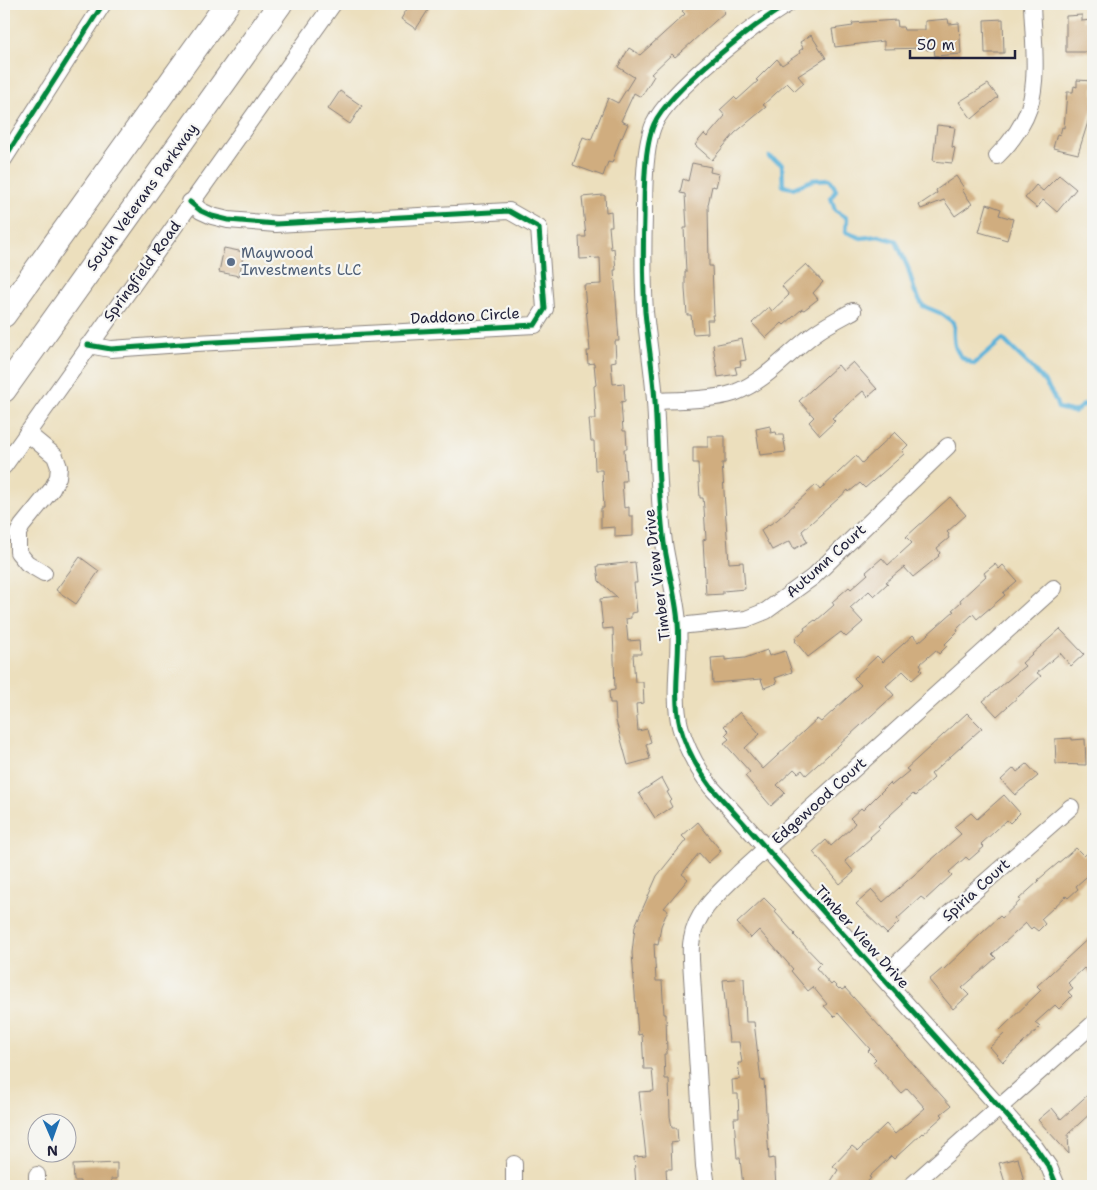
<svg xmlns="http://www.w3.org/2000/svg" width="1097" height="1190" font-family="'Shantell Sans',sans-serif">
<rect width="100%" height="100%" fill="#f6f6f2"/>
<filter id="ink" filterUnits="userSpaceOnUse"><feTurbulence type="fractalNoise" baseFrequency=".02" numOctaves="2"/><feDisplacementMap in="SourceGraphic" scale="10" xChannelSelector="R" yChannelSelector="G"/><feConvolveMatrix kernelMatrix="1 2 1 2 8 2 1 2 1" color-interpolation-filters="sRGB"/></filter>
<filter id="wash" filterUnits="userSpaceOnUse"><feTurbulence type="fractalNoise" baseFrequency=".0096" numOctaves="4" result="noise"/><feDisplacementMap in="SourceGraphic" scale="20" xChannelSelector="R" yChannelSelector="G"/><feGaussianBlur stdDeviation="1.12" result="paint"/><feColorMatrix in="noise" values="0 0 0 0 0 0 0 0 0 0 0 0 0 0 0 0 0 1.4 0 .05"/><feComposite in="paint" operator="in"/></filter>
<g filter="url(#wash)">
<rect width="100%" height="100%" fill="#ecdfbd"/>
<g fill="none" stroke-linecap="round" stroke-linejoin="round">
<g stroke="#5db2d9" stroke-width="4.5">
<path d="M769,157L782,164L783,186L793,188L813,180L830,179L836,190L831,198L835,210L847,218L846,232L861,238L878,236L896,241L908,268L915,292L923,306L940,313L954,323C953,343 953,356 974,364L1003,339C1023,361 1050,379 1058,408L1074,412L1085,404H1093"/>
<path d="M1089,404L1093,390"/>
</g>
</g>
<g id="blocks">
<g fill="#d0ad7f">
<path d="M410,4H432L416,29L401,19Z"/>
<path d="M690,4H718L725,12L681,52L675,57L672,54L651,74L654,76L641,97L634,93L621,121L628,124L622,138L621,137L612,163L608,162L603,176L573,165L583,137L591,140L608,98L618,103L634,77L618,67L629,48L640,55L685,14L682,11Z"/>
<path d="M1082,15V21L1091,20L1092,52H1066V16Z"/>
<path d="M948,19L949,24L959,23L961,54L935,56L934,49L927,50L926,48L884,49V41L835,47L832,29L853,26L852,23L897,20L898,27H903L904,30H925V21Z"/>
<path d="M1003,19L1004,53H985L984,20Z"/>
<path d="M811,35L826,58L798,76L804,83L795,91L787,83L763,105L766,107L735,133L712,160L695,145L704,134L707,137L725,116L720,110L734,97L737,100L758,81L756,80L777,59L782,65L800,53L799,51L803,48L800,42Z"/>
<path d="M1077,80L1093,81V109H1092L1078,154L1053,148L1057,134L1060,135L1062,127L1064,128L1067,92H1073L1074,86L1077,87Z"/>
<path d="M988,84L998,97L972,119L959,102Z"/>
<path d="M340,91L362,106L350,124L328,109Z"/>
<path d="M937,125L955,127L952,147L955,148L952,163L933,161Z"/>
<path d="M692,163L711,167L710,172L719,174L716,187L712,186L708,205L709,266H712L714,315H712L713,320H707L708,333L693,334L691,315H687L685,289V272H686L684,228H687L685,194L680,193L683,179L688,181Z"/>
<path d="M1059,175L1076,189L1057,212L1043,200L1037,208L1025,198L1036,185L1043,191Z"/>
<path d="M956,176L964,188L962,190L972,204L955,216L944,200L921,209L919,205L937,193L936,190Z"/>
<path d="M603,195L605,196L606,212L611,211L612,226H609L611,249L614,248L616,270H614L619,341H615L616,361L611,362L613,384L624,383L625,401L621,402L623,431H626L627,449H624L626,481H622L624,508L629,507V516H633V536L615,537V527L601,528V508H604L602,470H595L594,441H591L589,419H596L594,386L596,385L594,363L588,364L587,351H590L584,285L601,284L600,258L580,259L579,237H586L582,197Z"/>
<path d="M987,204L1001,209L999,215L1013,219L1007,240L979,232Z"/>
<path d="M224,248L244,252L239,276L219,272Z"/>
<path d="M806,264L823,282L813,293L818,299L804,310L802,309L784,325L782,323L766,338L752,323L769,307L772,311L789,295L782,286Z"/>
<path d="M742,339L746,360L740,361L741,366L735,367L737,374L718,377L713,345Z"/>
<path d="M853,362L877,389L868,397L863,391L832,418L835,421L820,435L809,422L814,417L799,401L838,365L843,371Z"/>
<path d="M770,426L771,433L776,432L777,435H783L786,452L760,455L756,429Z"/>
<path d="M895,432L908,445L902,451L904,454L865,488L860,483L849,492L848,490L802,531L807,542L794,549L790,541L772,550L761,531L762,529L777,520L816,485L820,490L856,456L862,463Z"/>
<path d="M708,436H725V463H722L729,563L743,562L745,589L723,591V594L706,595L703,540L706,539L704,508L703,498H700L698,463H693V447H708Z"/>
<path d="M950,497L966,515L947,532L949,534L948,536L949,538L937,548L940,553L938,555L939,556L913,577L904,567L886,582L888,583L874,596L869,591L850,608L863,622L846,637L841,632L808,657L795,641L796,640L795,638L805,630L804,628L815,620L816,621L834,605L832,602L849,587L851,589L868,574L866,572L882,558L888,565L912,543L906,537Z"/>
<path d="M80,557L99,571L76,604L56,590Z"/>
<path d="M635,562L637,583H634L637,612L631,613V618L626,619L628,641L640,640L641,654H633L635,682H643L644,703L636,704L638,731L647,729L651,742L646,744L650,759L628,765L616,721L615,703H610L609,691L615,690L613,628L603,629L600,599L617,597L599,581L597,566Z"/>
<path d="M995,564L999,569L1003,565L1017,581L1003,593L1005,595L977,619L973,614L957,629L958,631L945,644L947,646L939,654L936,650L920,664L922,667L920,669L922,671L912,680L903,671L886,686L894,695L806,775L802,770L798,773L794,769L777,785L785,793L771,806L745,776L750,772L724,743L729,739L725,735L729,731L724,726L740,712L760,734L745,748L763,769L817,719L821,722L861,685L854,678L877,656L883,662L913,635L919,642L954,611L952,610L961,602L960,600L986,576L984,573Z"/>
<path d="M1060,629L1084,654L1071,666L1060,653L1037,673L1041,676L997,716L983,701L1025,666L1022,663Z"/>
<path d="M767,650L769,656L785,651L792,672L775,678L777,683L764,688L761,679L713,683L711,658L725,657V660L745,658Z"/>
<path d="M967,713L982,728L931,774L934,778L915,796L913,794L878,826L880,828L870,837L871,838L845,861L854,872L840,884L813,852L826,840L831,846L851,828L855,823L850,818L861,808L863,810L890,783L892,785L909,771L906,769Z"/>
<path d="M1072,738V740L1085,739L1086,765L1056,764L1055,739Z"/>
<path d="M1027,764L1038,776L1015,795L1001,780L1014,768L1017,772Z"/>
<path d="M662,778L669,791L667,792L671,799L669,801L672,807L655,818L639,793Z"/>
<path d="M1004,795L1020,813L1010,823L1007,820L981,844L984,847L969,860L966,857L949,872L952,875L925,900L921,897L897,919L899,922L887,934L856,904L872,890L883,902L961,834L954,827L971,813L977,819Z"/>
<path d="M698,822L721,851L708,863L699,853L682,874L688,879L664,908L668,910L661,926L658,945L654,944L656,981H662L664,1014H666L667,1054H664L665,1079H669L670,1116L672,1128H677L678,1142L671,1143L672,1169H666L667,1184L636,1186L634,1157L646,1156L639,1092L654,1091L652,1069H644L642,1034L638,1035L632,953L635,926L657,876L686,840L682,836Z"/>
<path d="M1076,848L1084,856L1093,848V871L1076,886L1078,889L1068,898L1066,896L1041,919L1045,924L1038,931L1033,927L1031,929L1026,923L992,954L996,958L962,988L969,995L953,1009L929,980L943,968L944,969L1000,916L1002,918L1021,900L1019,899L1039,881L1038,880Z"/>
<path d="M764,898L776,910L775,912L795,934L794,935L821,963L816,968L831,985L833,983L839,989L840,988L842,990L845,988L951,1106L941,1114L943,1116L923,1134L922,1133L894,1159L891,1156L869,1177L871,1178L864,1186H828L838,1170L833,1166L852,1146L858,1151L886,1124L895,1134L925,1108L907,1088L901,1093L873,1062L876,1059L868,1051L870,1049L838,1013L834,1017L824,1006L827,1004L813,987L808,991L791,971L793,969L759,930L751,938L737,923Z"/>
<path d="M1093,934V978L1084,968L1068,983L1073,988L1068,992L1072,996L1059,1009L1055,1005L1035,1023L1040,1027L1003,1062L990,1047L1004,1034L1000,1030L1041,990L1037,986Z"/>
<path d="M744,978L746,1022H754L761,1081L764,1080L769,1159L774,1158L776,1186H743L740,1158H737L734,1118H739L738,1094H733L732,1080L740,1079L738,1063H742L739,1042H729L723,980Z"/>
<path d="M1093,1090V1111L1068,1134L1069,1154L1038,1120L1052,1108L1061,1119Z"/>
<path d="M1018,1158L1025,1186H1006L999,1163Z"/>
<path d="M117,1163V1179H111L112,1186H80V1181H74L73,1165Z"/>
</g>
</g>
</g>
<g filter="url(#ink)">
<use href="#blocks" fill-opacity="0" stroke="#87807c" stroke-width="1"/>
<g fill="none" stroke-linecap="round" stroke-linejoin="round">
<defs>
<g id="minor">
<path d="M788,4C754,24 670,90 654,124C644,147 644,191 644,217C643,249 643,280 645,312C648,342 653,371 655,401C658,449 658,496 664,543C668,570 676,596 678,623C681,657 672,692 680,726C686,749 697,768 711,787L1035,1147L1049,1167L1057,1186"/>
<path d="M997,156C1011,142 1023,126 1029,108C1039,77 1033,36 1032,4"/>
<path d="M4,159L103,4"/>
<path d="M88,345L111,349L196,343L535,325L545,309L539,228L509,211L276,224L228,220L212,216L201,211L190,202"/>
<path d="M655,401C678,400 713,400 734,393C766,381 787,354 814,334C826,325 840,318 853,311"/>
<path d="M27,433L55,456L59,467L58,477L52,489L22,526L18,533V552L27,563L44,573"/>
<path d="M4,466L333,4"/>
<path d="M679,626L746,619L766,611L813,577L948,446"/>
<path d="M883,977L951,912L1071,807"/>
<path d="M514,1164V1186"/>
<path d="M37,1175V1186"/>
<path d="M707,1186L704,1166L691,960C691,953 690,946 692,939C696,911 721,891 740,872L1054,588"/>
<path d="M911,1186L1093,1024"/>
</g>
<g id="highway">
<path d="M4,315L227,4"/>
<path d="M4,390L280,4"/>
</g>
</defs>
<use href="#minor" stroke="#87807c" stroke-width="18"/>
<use href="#highway" stroke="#87807c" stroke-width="26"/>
<use href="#minor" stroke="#fff" stroke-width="16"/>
<use href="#highway" stroke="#fff" stroke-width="24"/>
<defs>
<g id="cycleway">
<path d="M788,4C754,24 670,90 654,124C644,147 644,191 644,217C643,249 643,280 645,312C648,342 653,371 655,401C658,449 658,496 664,543C668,570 676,596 678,623C681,657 672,692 680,726C686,749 697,768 711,787L1035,1147L1049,1167L1057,1186"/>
<path d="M4,159L103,4"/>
<path d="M88,345L111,349L196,343L535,325L545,309L539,228L509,211L276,224L228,220L212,216L201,211L190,202"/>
</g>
</defs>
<use href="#cycleway" stroke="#f6f6f2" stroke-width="8"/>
<use href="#cycleway" stroke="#00873e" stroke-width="5"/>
</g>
</g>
<circle fill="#5c6f8a" stroke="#f6f6f2" stroke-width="2" cx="231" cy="262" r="5"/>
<g text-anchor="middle" stroke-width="4.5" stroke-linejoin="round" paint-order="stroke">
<g font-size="15" fill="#22223b" stroke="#f6f6f2">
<text transform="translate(142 197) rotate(-54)" y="5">South Veterans Parkway</text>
<text transform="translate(142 271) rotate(-54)" y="5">Springfield Road</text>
<text transform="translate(465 316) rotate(-3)" y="5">Daddono Circle</text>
<text transform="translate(826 561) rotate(-42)" y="5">Autumn Court</text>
<text transform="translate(657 575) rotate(-97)" y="5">Timber View Drive</text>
<text transform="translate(819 801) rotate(-42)" y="5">Edgewood Court</text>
<text transform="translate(976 890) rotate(-42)" y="5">Spiria Court</text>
<text transform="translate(862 937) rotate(48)" y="5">Timber View Drive</text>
</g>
<g font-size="15" fill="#4e5e75" stroke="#f6f6f2" text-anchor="start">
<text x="241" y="258">Maywood<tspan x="241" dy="17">Investments LLC</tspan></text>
</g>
</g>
<rect width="1097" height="1190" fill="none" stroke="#f6f6f2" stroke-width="20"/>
<g transform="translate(52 1138) rotate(178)"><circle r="24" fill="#f6f6f2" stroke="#a1a1a9"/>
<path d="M0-4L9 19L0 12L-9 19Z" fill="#1f6fb2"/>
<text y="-8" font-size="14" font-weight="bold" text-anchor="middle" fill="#22223b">N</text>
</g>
<path d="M910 50v8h105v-8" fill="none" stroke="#22223b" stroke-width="2.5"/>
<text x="917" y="50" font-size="15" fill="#22223b" stroke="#f6f6f2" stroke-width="4" paint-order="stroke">50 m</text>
</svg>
